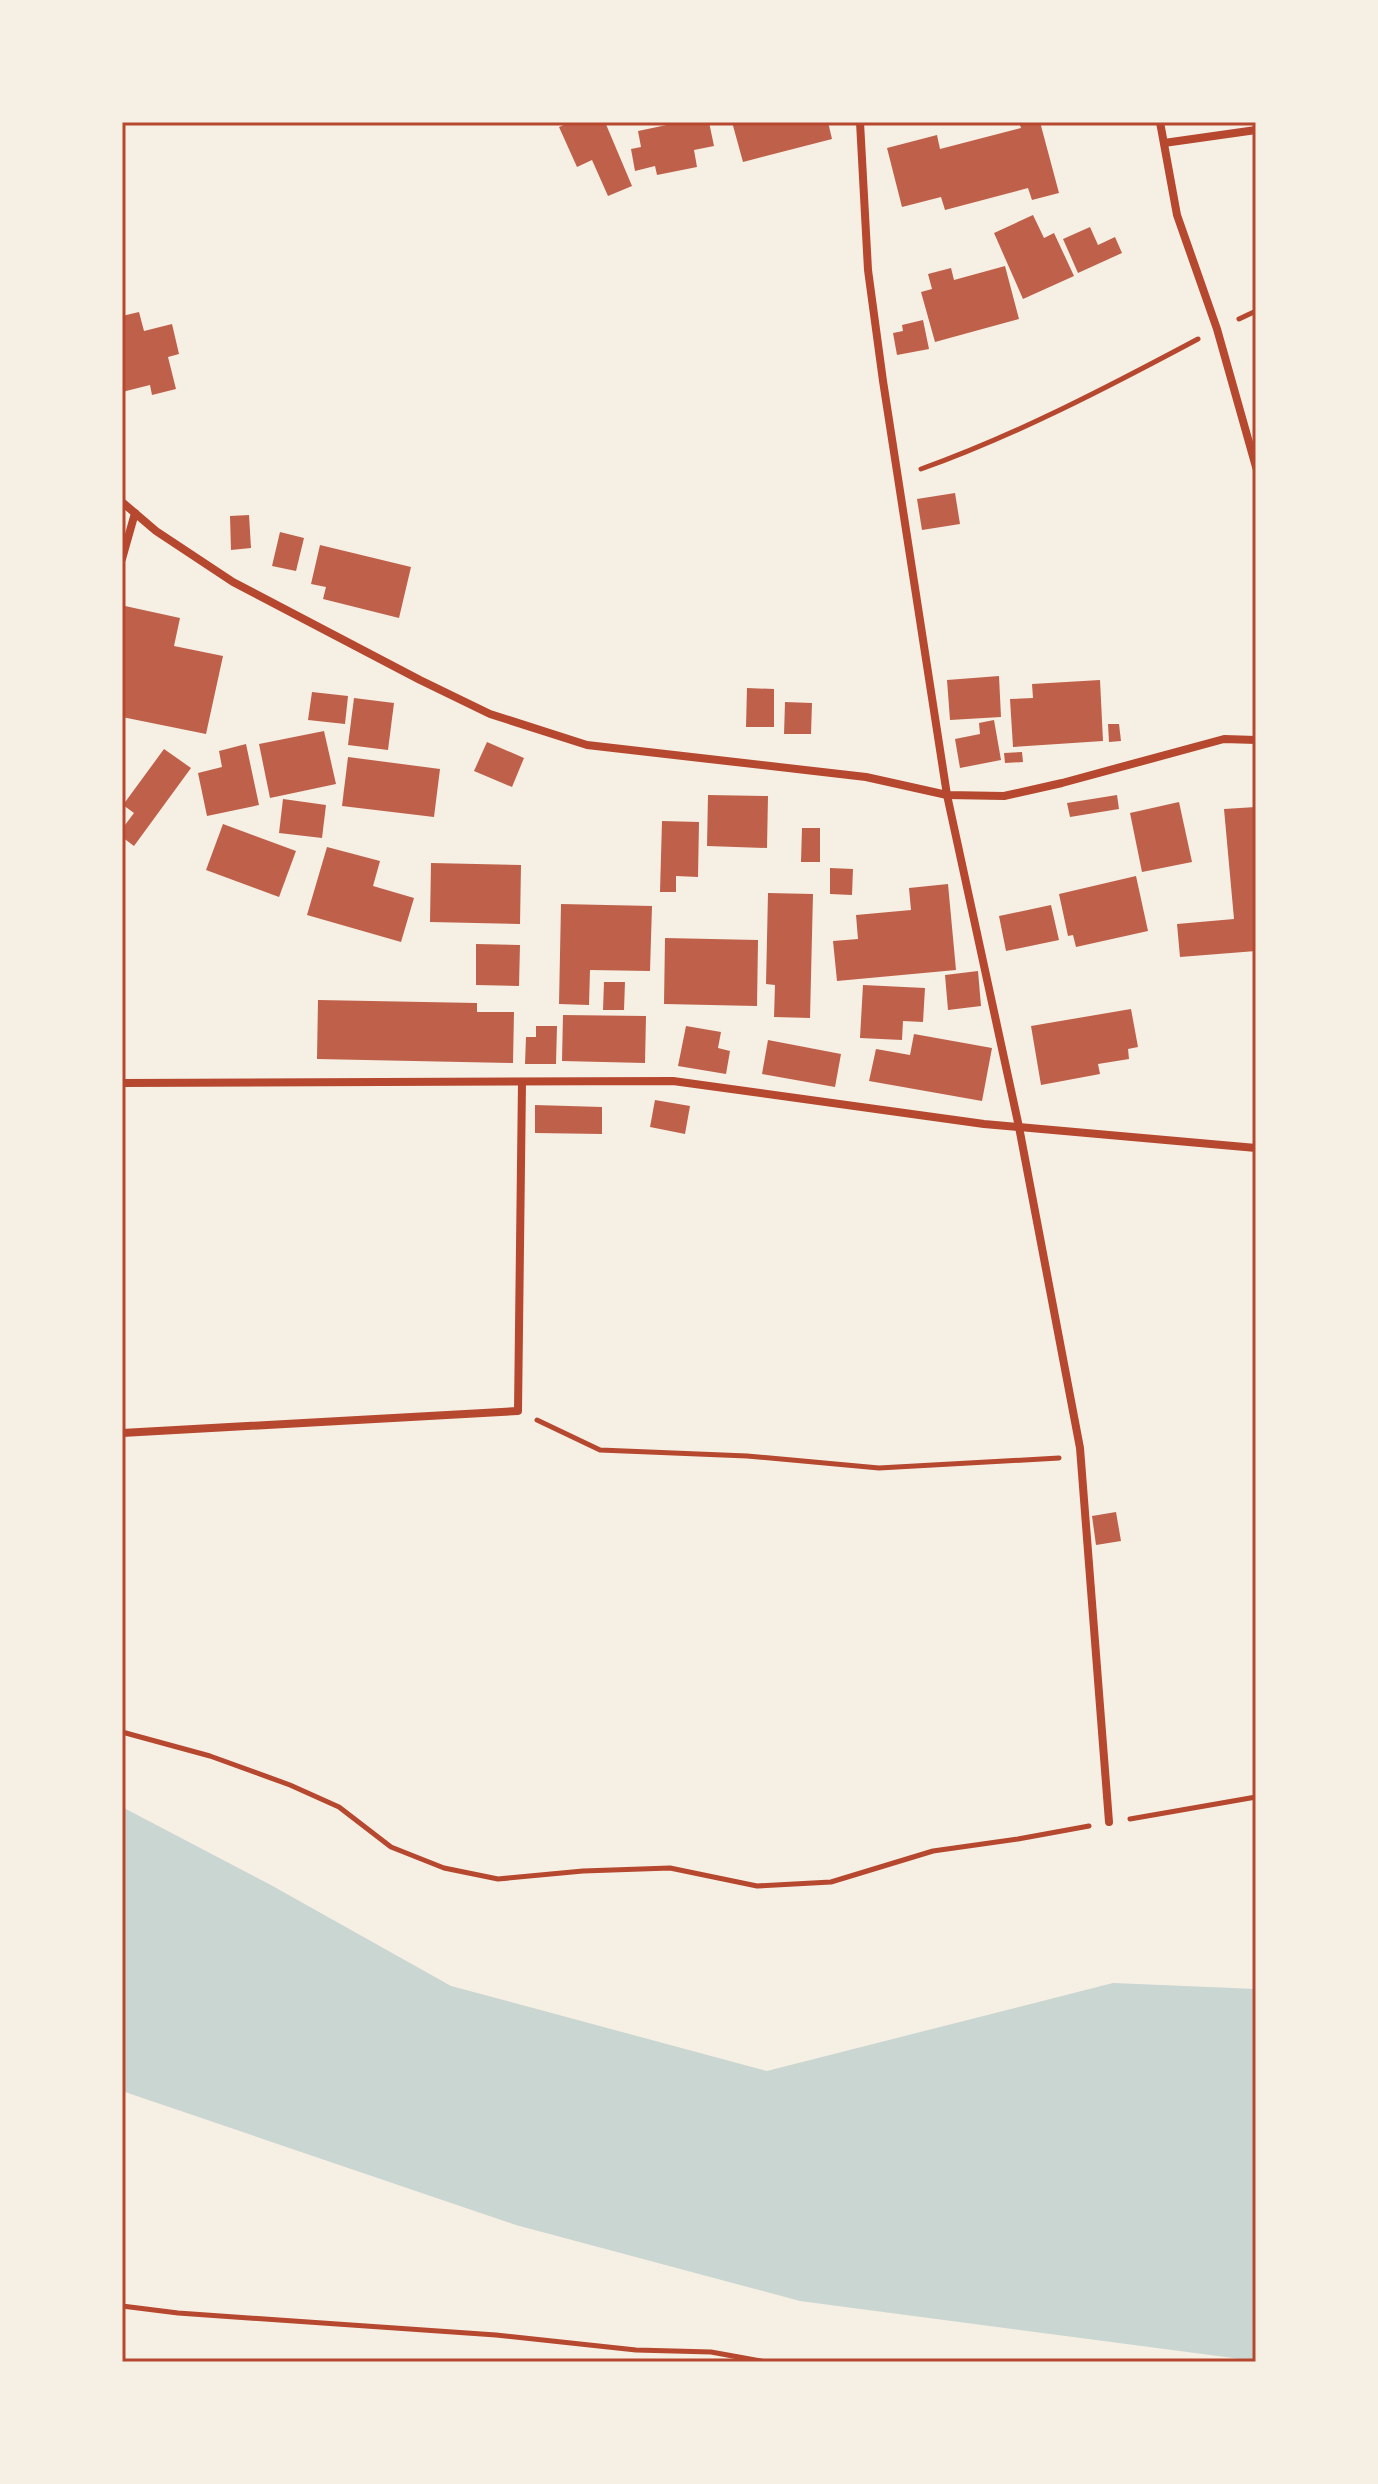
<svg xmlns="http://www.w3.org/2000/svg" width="1378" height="2484" font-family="Roboto,sans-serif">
<rect width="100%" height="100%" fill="#f6efe4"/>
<path fill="#c9d6d2" d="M122,1807L269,1884L451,1986L767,2071L1113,1983L1256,1989V2361L800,2301L516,2225L122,2091Z"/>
<g fill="#bf614a">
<path d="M571,122H605L632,186L608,196L592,160L577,167L559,127Z"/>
<path d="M681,122H709L714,146L694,150L697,167L657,175L655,166L635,171L631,149L641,147L638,131Z"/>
<path d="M732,122H828L832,139L743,162Z"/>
<path d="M1019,122H1040L1059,193L1032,200L1028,188L945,210L941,197L902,207L887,148L937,135L940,149L1021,128Z"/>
<path d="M1033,215L1044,238L1054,233L1074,276L1023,299L994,233Z"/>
<path d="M1090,227L1098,245L1115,237L1122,253L1078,273L1063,239Z"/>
<path d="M1005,266L1019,319L935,342L921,292L932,289L928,274L951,268L954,280Z"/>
<path d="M139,312L144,331L172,324L179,354L168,357L176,389L152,395L150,385L122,392V316Z"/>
<path d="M923,320L929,349L897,355L893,333L903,331L902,325Z"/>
<path d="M955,493L960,524L922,530L917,499Z"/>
<path d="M249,515L251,548L231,550L230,516Z"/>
<path d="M280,532L304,538L296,571L272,566Z"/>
<path d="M320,545L411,567L399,618L323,599L326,587L311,584Z"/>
<path d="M125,606L180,618L174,646L223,656L206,734L122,717V619Z"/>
<path d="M999,676L1001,717L950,720L947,680Z"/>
<path d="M1100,680L1103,741L1013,747L1010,699L1033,698L1032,684Z"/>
<path d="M747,688L774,689V727H746Z"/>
<path d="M312,692L348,696L345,724L308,720Z"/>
<path d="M354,698L394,703L388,750L348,745Z"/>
<path d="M785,702L812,703L811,734H784Z"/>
<path d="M994,720L1001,760L960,768L955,739L980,734L979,723Z"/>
<path d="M1108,724H1119L1121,741L1109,742Z"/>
<path d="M324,731L336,784L270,798L259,744Z"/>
<path d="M487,742L524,758L512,787L474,771Z"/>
<path d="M246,744L259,805L207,816L198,773L222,767L219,751Z"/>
<path d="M164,749L191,768L134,846L122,837V829L134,813L123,805Z"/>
<path d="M1022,752L1023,762L1005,763L1004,753Z"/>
<path d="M348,757L440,769L434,817L342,806Z"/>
<path d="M708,795L768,796L767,848L707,846Z"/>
<path d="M1117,795L1119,809L1070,817L1067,803Z"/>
<path d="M283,799L326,805L322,838L279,833Z"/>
<path d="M1179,802L1192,862L1142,872L1130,813Z"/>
<path d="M1256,807V951L1180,957L1177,924L1234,919L1224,809Z"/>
<path d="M662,821L699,822L698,877L676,876V892H660Z"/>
<path d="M223,824L296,851L279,897L206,870Z"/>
<path d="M802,828H820V862H801Z"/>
<path d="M327,847L380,861L373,886L414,898L401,942L307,915Z"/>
<path d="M431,863L521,865L520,924L430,922Z"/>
<path d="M830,868L853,869L852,895L830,894Z"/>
<path d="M1136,876L1148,931L1076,947L1073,935L1068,936L1059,894Z"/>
<path d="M948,884L956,970L837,981L833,941L858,939L856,915L911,910L909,888Z"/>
<path d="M768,893L813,894L810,1018L774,1017L775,985L766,984Z"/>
<path d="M561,904L652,906L650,971L590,970L589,1005L559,1004Z"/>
<path d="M1051,905L1059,940L1006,951L999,916Z"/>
<path d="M665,938L758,940L757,1006L664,1004Z"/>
<path d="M476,944L520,945L519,986L476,985Z"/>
<path d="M978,971L981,1006L948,1010L945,975Z"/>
<path d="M604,982H625L624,1010H603Z"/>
<path d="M863,985L925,988L923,1022L903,1021L902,1040L860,1038Z"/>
<path d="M318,1000L477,1003V1012H514L513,1063L317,1059Z"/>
<path d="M1131,1009L1138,1047L1128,1049L1129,1059L1098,1064L1100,1074L1041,1085L1031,1026Z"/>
<path d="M563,1015L646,1016L645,1063L562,1061Z"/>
<path d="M536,1026H557L556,1064H525L526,1037H536Z"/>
<path d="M686,1026L721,1032L718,1048L730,1051L726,1074L678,1066Z"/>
<path d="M914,1034L992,1048L982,1101L869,1081L876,1049L910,1055Z"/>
<path d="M768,1040L841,1054L835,1087L762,1074Z"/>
<path d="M655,1100L690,1106L685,1134L650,1127Z"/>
<path d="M535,1105L602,1107V1134L535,1133Z"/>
<path d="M1116,1512L1121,1541L1096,1545L1092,1516Z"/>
</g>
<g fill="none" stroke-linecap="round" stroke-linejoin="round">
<g stroke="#b5482f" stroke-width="5">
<path d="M1239,319L1256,311"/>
<path d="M921,469C1016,435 1108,387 1198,339"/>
<path d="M537,1420L600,1450L747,1456L879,1468L1059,1458"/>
<path d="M122,1732L210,1756L290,1785L339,1807L391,1847L444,1868L498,1879L583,1871L670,1868L757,1886L831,1882L933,1851L1018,1839L1089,1826"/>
<path d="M1130,1819L1256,1797"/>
<path d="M122,2306L178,2313L496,2335L636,2350L711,2352L766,2362"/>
</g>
<g stroke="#b5482f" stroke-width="8">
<path d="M860,122L868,270L883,381L947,795L1019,1127L1080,1448L1109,1822"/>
<path d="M1160,122L1177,215L1217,329L1256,467"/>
<path d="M1164,143L1256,130"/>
<path d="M122,502L156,531L233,582L420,680L490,714L587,745L866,777L947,795L1004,796L1062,783L1224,739L1256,740"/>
<path d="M122,559L135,513"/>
<path d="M122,1083L673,1081L984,1124L1256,1148"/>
<path d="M122,1433L518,1411L522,1082"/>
</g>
</g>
<rect width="1378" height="2484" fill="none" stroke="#f6efe4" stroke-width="248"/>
<rect x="124" y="124" width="1130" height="2236" fill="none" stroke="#b5482f" stroke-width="3"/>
</svg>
